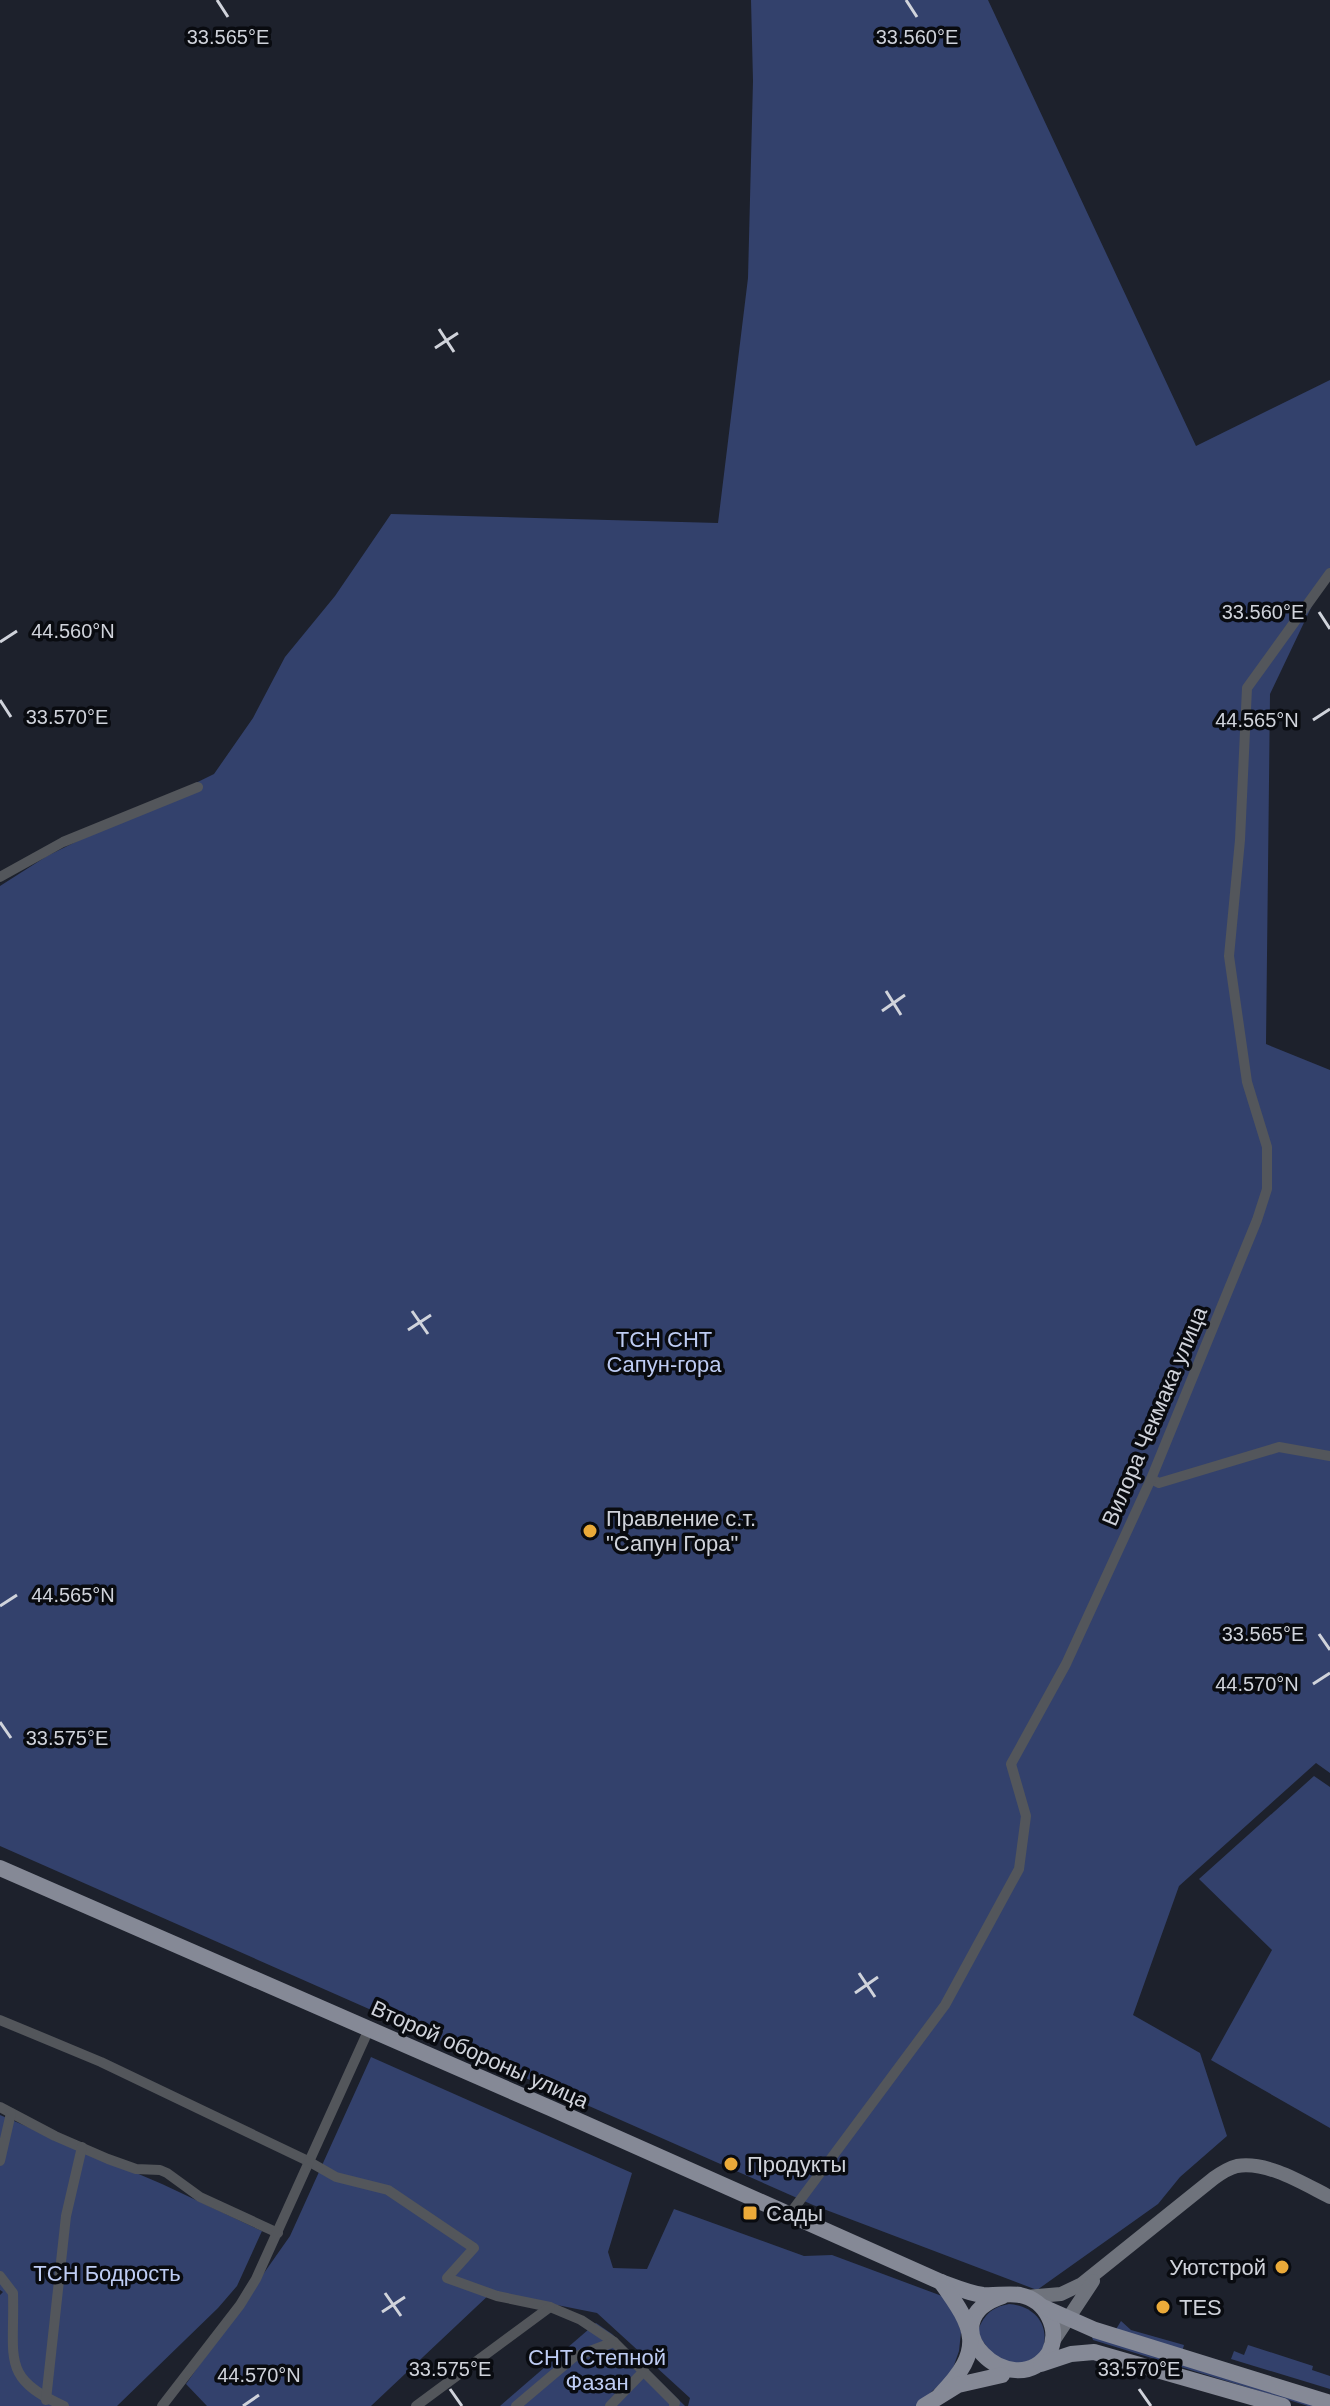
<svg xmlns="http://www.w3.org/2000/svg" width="1330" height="2406" font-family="Helvetica,sans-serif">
<rect width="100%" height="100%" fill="#1d212c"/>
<g fill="#33416c">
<path d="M751,0H988L1196,446L1330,380V568L1270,694L1266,1044L1330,1070V1773L1316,1763L1179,1886L1133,2015L1200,2053L1227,2136L1180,2177L1158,2204L1037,2290L813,2205L0,1846V886L47,856L214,774L253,718L285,657L335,596L391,514L718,523L748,278L753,81Z"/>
<path d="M1314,1776L1330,1787V2128L1211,2060L1272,1950L1199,1879Z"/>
<path d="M371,2057L632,2173L608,2252L613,2268L647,2269L674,2209L804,2256L832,2255L942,2296L955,2312L961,2332L959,2351L951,2374L916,2406H688L690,2398L597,2313L492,2292L371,2406H207L186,2384L290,2236Z"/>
<path d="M0,2115L162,2184L262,2231L237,2286L218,2308L117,2406H0V2295L3,2292L0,2290Z"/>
<path d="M1009,2304C1037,2306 1052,2328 1041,2355L1005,2372L977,2333C983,2316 991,2307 1009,2304Z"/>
<path d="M1121,2321L1131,2330L1184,2345L1182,2352L1115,2331Z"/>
<path d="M596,2323L612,2334L685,2406H500Z"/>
<path d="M1092,2337L1327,2406H1308L1093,2340Z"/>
<path d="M1248,2345L1313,2366L1312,2370L1330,2376V2389L1231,2359L1234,2351L1244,2355Z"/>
</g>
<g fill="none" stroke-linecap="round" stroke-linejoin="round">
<g stroke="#53565b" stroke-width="10">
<path d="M0,877L63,842L198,787"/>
<path d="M1151,1479L1159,1483L1279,1447L1330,1456"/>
<path d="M0,2020L101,2062L308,2161L336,2177L388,2190L474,2248L447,2278L497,2296L550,2307L581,2320L614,2342L675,2403L674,2406"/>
<path d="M0,2107L55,2136L108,2159L136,2169L160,2170L167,2173L200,2197L278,2233"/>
<path d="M0,2161L11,2113"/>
<path d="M789,2215L945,2005L1019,1869L1026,1816L1011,1764L1066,1664L1151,1479L1257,1220L1267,1189V1147L1247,1082L1229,956L1240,840L1247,688L1330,573"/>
<path d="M0,2276L13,2293C15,2358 0,2378 64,2406"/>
<path d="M46,2400L66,2216L82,2147"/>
<path d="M162,2406L240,2305L256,2279L369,2029"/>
<path d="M416,2406L550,2307"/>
<path d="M516,2406L574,2357L614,2342"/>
<path d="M610,2406L644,2371"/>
</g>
<g stroke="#6f737c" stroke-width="14">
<path d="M1026,2297L1061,2294L1082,2284L1214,2178C1221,2173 1229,2168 1237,2166C1268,2161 1304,2184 1330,2197"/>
<path d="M1052,2343L1093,2281"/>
</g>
<g stroke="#858996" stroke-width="16">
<path d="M0,1868L550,2108L941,2282C955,2287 968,2293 983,2295C995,2296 1008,2293 1020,2295C1046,2300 1061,2329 1049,2353C1013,2406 924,2322 1003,2296"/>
<path d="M1043,2307L1095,2330L1330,2403"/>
<path d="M1041,2364L1071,2354L1094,2352L1283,2406"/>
<path d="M940,2395C985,2349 975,2329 941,2282"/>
<path d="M924,2406L958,2385L1002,2375"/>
</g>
</g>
<path fill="none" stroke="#d0d3db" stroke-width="3" d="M217,0L228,17M906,0L917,17M439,329L454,352M435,348L458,333M1319,612L1330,629M0,642L17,631M0,700L11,717M1313,720L1330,709M886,991L901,1015M882,1011L905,995M412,1311L428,1334M408,1330L431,1315M0,1606L17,1595M1319,1634L1330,1650M1313,1684L1330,1673M0,1722L11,1738M859,1973L875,1997M855,1993L878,1977M385,2293L401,2316M382,2312L405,2297M450,2389L462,2406M1139,2389L1151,2406M243,2406L259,2395"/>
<g fill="#ebaa39" stroke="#090b10" stroke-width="3">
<circle cx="590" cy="1531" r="8"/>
<circle cx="731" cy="2164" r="8"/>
<rect x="742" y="2205" width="16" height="16" rx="4"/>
<circle cx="1282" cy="2267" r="8"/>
<circle cx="1163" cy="2307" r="8"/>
</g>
<g text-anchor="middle" stroke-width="7" stroke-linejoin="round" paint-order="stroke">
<g font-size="22" fill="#beccf3" stroke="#090b10">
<text x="664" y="1347">ТСН СНТ<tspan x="664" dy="25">Сапун-гора</tspan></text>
<text x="107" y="2281">ТСН Бодрость</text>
<text x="597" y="2365">СНТ Степной<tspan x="597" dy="25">Фазан</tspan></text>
</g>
<g font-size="22" fill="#d0d3db" stroke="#090b10">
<text transform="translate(1154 1416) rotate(-67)" y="8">Вилора Чекмака улица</text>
<text transform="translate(480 2054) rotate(24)" y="8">Второй обороны улица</text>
</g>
<g font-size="22" fill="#d0d3db" stroke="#090b10" text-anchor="start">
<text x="606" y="1526">Правление с.т.<tspan x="606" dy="25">"Сапун Гора"</tspan></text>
<text x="747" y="2172">Продукты</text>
<text x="766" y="2221">Сады</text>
<text x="1266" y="2275" text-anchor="end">Уютстрой</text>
<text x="1179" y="2315">TES</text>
</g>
</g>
<g font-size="20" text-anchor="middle" fill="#d0d3db" stroke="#090b10" stroke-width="7" stroke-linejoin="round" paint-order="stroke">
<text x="228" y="44">33.565°E</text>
<text x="917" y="44">33.560°E</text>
<text x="1263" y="619">33.560°E</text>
<text x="73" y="638">44.560°N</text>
<text x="67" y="724">33.570°E</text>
<text x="1257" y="727">44.565°N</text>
<text x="73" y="1602">44.565°N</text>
<text x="1263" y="1641">33.565°E</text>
<text x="1257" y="1691">44.570°N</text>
<text x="67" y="1745">33.575°E</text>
<text x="450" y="2376">33.575°E</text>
<text x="1139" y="2376">33.570°E</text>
<text x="259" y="2382">44.570°N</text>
</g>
</svg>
